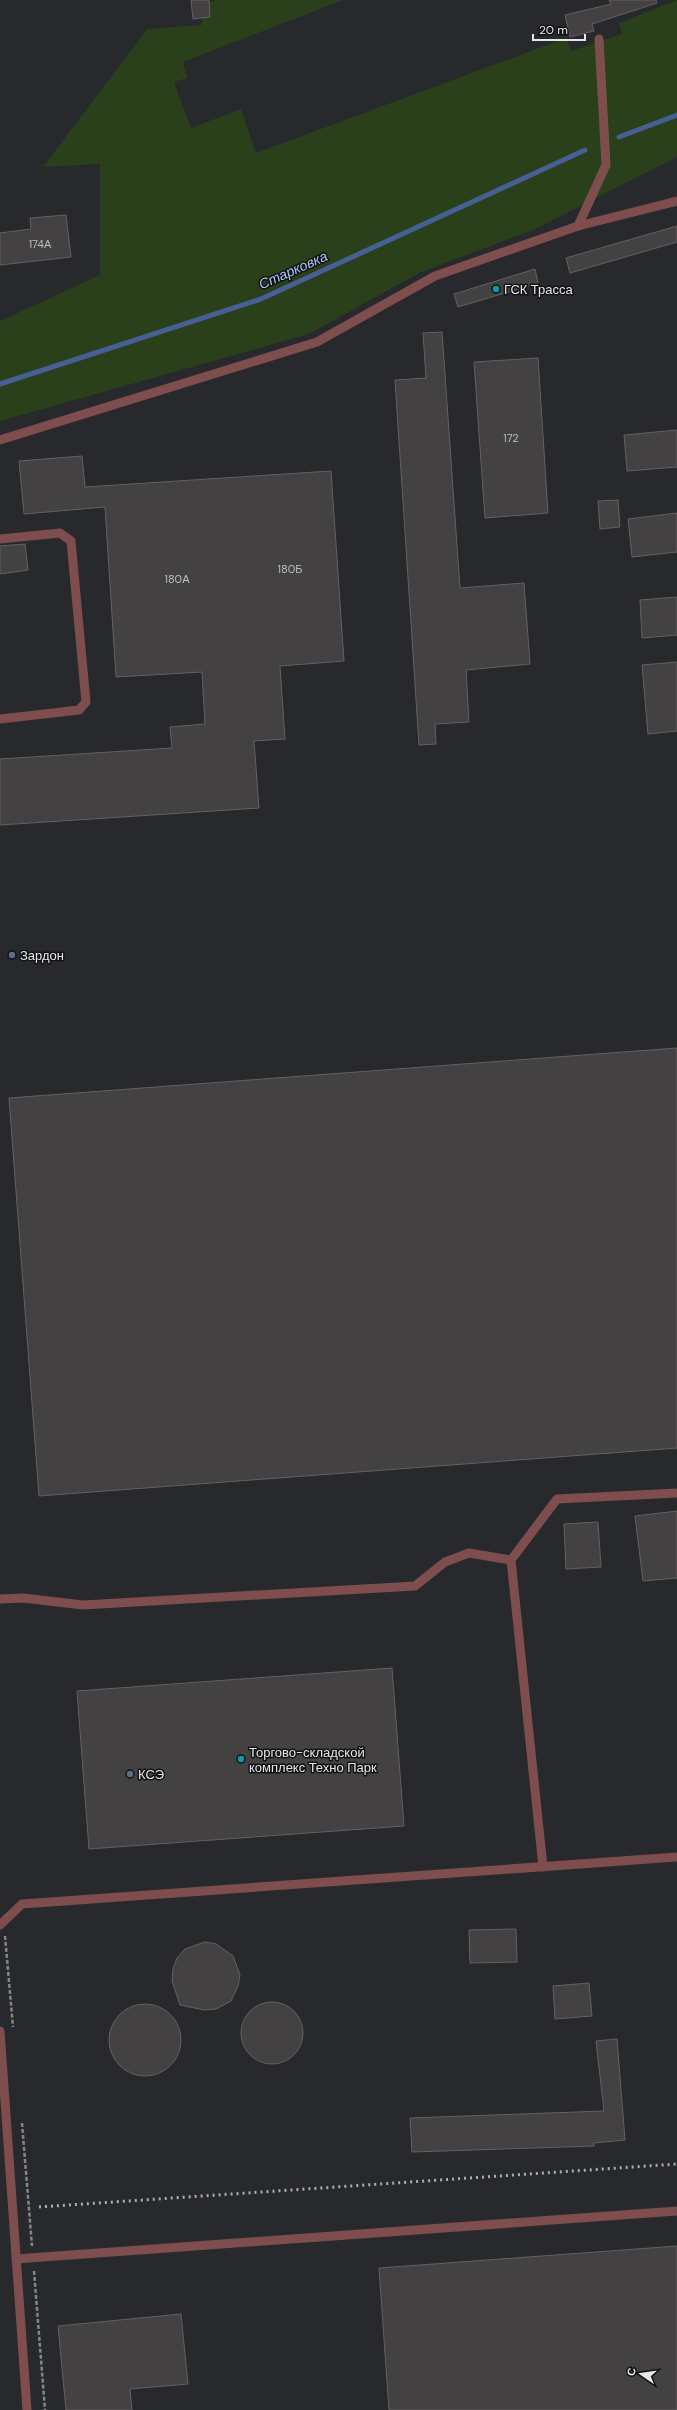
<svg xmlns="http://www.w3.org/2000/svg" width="677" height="2410" font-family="'DM Sans',sans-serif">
<rect width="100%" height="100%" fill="#28292c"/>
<path fill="#29401a" d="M217,0H343L183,62L187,78L174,82L191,128L241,109L256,153L566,38L571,51L622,34L619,23L677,0V157L533,230L419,273L309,334L0,421V321L100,275V164L43,167L147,29L202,25V18L210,17L209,2Z"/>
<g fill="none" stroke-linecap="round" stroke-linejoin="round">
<g stroke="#465f94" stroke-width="5">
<path d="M619,137L677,115"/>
<path d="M0,384L261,299L585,150"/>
</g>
</g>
<g fill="#444143" stroke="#646163">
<path d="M191,0H209L210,17L193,19Z"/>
<path d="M609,0H656L657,3L592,24L594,31L570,37L565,15L611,4Z"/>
<path d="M66,215L71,257L0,265V233L31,229L30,218Z"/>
<path d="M677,226V242L570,273L566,258Z"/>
<path d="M535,269L538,283L458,307L454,294Z"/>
<path d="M442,332L460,588L524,583L530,664L466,670L469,722L435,724L436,744L419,745L395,380L426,378L423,333Z"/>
<path d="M538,358L548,513L485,518L474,362Z"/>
<path d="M677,430V467L627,471L624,435Z"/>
<path d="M82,456L85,487L331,471L344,661L280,666L285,739L254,741L259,808L0,825V759L172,748L170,727L205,724L202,672L116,677L105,507L24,514L19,461Z"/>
<path d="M618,500L620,527L600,529L598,501Z"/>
<path d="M677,513V552L632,557L628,519Z"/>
<path d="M25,544L28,570L0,574V546Z"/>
<path d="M677,597V635L642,638L640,600Z"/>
<path d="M677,662V731L648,734L642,665Z"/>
<path d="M677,1048V1448L39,1496L9,1098Z"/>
<path d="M677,1511V1578L643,1581L635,1516Z"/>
<path d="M598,1522L601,1567L566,1569L564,1524Z"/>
<path d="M392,1668L404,1826L89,1849L77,1691Z"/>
<path d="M516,1929L517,1962L470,1963L469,1930Z"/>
<path d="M205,1942L216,1944L233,1956L240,1975L238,1986L231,2001L216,2009L204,2010L180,2005L172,1981L173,1969L177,1958L185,1949Z"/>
<path d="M589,1983L592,2016L555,2019L553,1986Z"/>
<circle cx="272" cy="2033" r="31"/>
<circle cx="145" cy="2040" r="36"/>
<path d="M617,2039L625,2140L594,2143V2146L412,2152L410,2118L604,2111L596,2041Z"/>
<path d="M677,2246V2410H389L379,2268Z"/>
<path d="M181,2314L188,2384L130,2389L132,2410H66L58,2326Z"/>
</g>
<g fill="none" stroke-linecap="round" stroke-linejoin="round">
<g stroke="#858689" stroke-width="2.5" stroke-dasharray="4 2" stroke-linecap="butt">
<path d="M5,1936L13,2027"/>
<path d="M22,2123L32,2246"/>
<path d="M34,2271L45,2410"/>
</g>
<g stroke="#7e4d4e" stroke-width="9">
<path d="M578,226L677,201"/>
<path d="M0,440L317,342L435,276L578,226L606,165L599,39"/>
<path d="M0,539L60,533L71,541L86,702L79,710L0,719"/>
<path d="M0,1599L23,1598L83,1605L415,1586L445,1562L469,1553L511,1560"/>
<path d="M543,1867L511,1560L557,1499L677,1493"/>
<path d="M0,1925L22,1904L677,1857"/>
<path d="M0,2031L27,2410"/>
<path d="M16,2259L677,2211"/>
</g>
<path stroke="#adaeb0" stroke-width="3" stroke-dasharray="2 4" stroke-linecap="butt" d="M39,2207L677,2164"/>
</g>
<g fill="#0f9aa8" stroke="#111213" stroke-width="1.5">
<circle cx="496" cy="289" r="4"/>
<circle cx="241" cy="1759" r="4"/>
</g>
<g fill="#5c6f8a" stroke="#111213" stroke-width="1.5">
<circle cx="12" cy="955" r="4"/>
<circle cx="130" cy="1774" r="4"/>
</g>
<g text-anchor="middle" stroke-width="3" stroke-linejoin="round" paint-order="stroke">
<g font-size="11" fill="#bdbdbf">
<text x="40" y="248">174А</text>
<text x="511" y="442">172</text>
<text x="290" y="573">180Б</text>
<text x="177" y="583">180А</text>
</g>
<g font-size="13" fill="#e5e6e8" stroke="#111213" text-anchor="start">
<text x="504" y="294">ГСК Трасса</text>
<text x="20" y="960">Зардон</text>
<text x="249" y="1757">Торгово-складской<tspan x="249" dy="15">комплекс Техно Парк</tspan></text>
<text x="138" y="1779">КСЭ</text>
</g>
<g font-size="14" font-style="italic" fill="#aec6f5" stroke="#111213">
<text transform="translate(293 270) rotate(-24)" y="5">Старковка</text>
</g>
</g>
<g transform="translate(641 2374) rotate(283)" stroke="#111213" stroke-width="3" paint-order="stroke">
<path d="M0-3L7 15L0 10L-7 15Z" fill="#e5e6e8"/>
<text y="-6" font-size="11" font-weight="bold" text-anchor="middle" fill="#e5e6e8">С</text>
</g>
<path d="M533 34v6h52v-6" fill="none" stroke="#e5e6e8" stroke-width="2"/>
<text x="539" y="34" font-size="12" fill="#e5e6e8" stroke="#111213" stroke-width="3" paint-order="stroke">20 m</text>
</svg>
